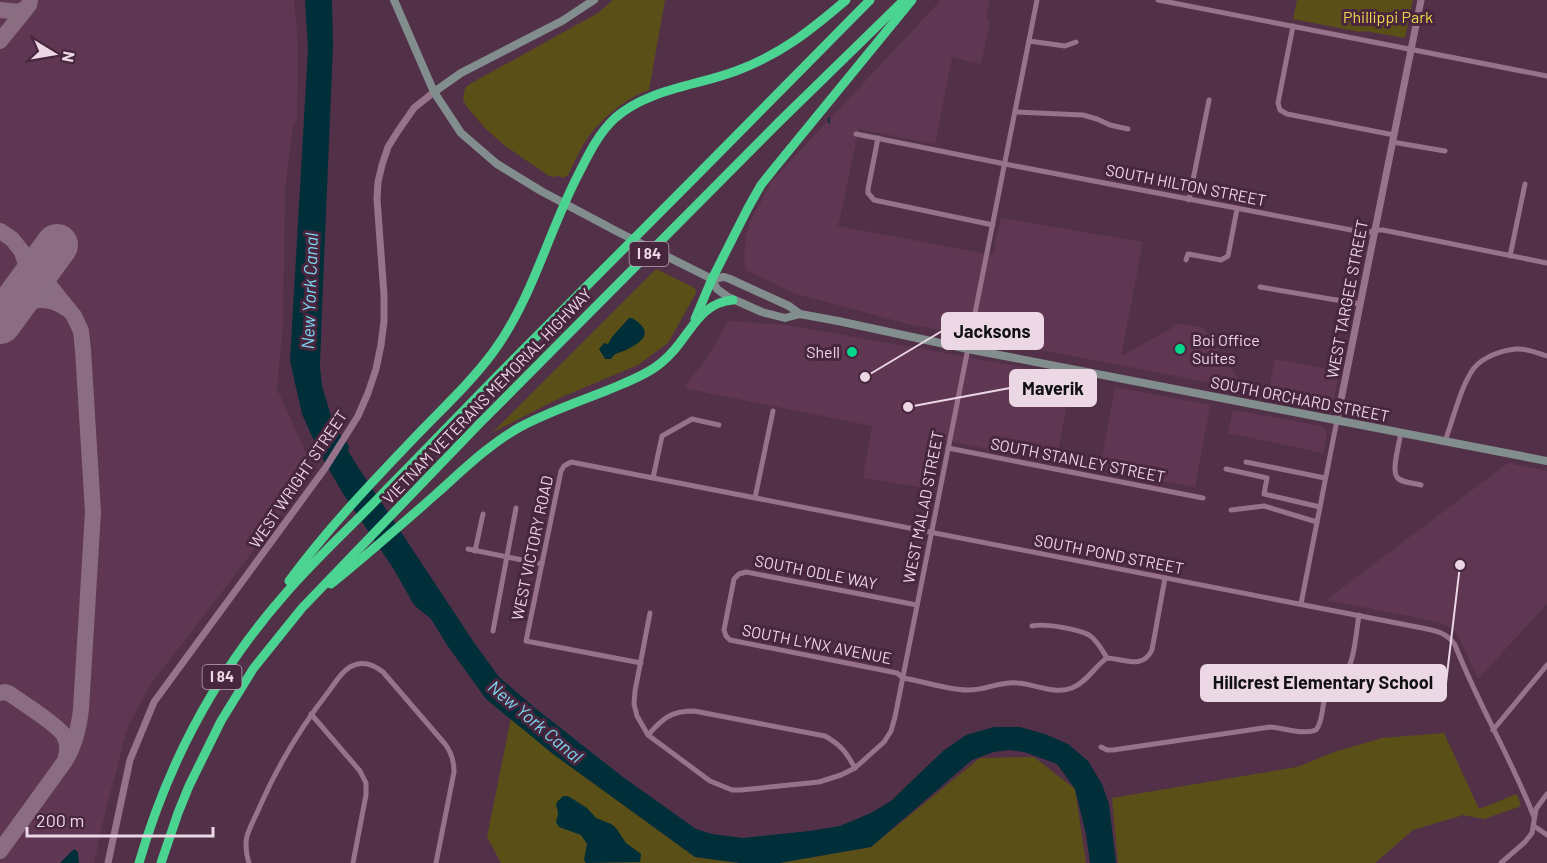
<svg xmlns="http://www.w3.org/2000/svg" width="1547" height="863" font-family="Barlow,sans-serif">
<rect width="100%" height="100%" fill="#523148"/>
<g fill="#5f3753">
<path d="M0,0H294L298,44L297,116L292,133L285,191L283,323L277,389L313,469L232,579L150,685L128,726L103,821L94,863H0Z"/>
<path d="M941,0H990L986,19L990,21L981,64L952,57L935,144L859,129L838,226L993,255L1001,218L1143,242L1121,356L1179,324L1202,327L1239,380L1238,388L908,324L793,293L746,270L744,257L746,236L749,225L771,182Z"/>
<path d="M728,321L787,325L1072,376L1056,463L944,440L933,489L863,478L872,426L684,388L711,352Z"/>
<path d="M1275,359L1339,371L1333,403L1327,405L1268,394Z"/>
<path d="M1115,387L1210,405L1195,487L1100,469Z"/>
<path d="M1233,410L1322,426L1327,433L1323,453L1228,433Z"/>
<path d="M1508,463L1547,471V604L1478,679L1460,639L1453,629L1439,622L1326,600Z"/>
</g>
<g fill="#5a5017">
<path d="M613,0H665L649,90C626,98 603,117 589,136C580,148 575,162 568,175L563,178L558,175L556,177L549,176L504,145L485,128L468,108L463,100L465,88L470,84L598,13Z"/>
<path d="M1297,0H1413L1405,38L1365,31L1360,32L1293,19Z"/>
<path d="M656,269L695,288L696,293L668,343L638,365L564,396L493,432Z"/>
<path d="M511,718L553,754L695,857L740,863H501L487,837Z"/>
<path d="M1444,733L1479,809L1517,794L1521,806L1484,819L1463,815L1413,830L1375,863H1118L1112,798L1297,767L1334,752L1382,738Z"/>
<path d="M1034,757L1075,789L1086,863H779L871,847L980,758Z"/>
</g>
<g fill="#002e39">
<path d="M305,0H332L333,46L322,309L320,366L322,386L331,416L339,433L349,446L348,451L358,467L475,644L499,677L535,708L623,777L696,829L712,834L743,838L809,831L840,826L871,813L891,801L943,751L966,735L994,727H1020L1045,734L1068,744L1088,761L1102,784L1109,804L1116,863H1090L1086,834L1075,789L1057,764L1024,752L1009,750L994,752L972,760L871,847L779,863H740L695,857L553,754L486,699L447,645L431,619L414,605L393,568L342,492L320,454L302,414L290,361L308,49Z"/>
<path d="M629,318H632C652,330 647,340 628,349C621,353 615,352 611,359H605L599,349L604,343L608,344L612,337Z"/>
<path d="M563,796H568L587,808L596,818L611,824L616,828L626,843L641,854L640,862L586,863L584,860L587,844L581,835L559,827L556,822C558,816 559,812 556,806L557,802Z"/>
<path d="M74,849L78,852L79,863H60Z"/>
</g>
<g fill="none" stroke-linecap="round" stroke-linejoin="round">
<path stroke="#002e39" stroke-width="1.5" d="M829,118V123"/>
<g stroke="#8a6d80" stroke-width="16">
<path d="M0,10L19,12L26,8"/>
<path d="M0,41L29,5L30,0"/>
<path d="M0,231L12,239L74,316L81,331L83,350L93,512L81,709C79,727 75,745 65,761L0,851"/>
<path d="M19,298C26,282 29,269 22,252"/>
<path d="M8,312C29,300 45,294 67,309"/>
<path d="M0,693L5,692L10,694C23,703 55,723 63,734C68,741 68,749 66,757"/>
</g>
<path stroke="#8a6d80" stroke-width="42" d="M0,323L57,245"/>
<g stroke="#98718b" stroke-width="5">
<path d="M1158,0L1547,76"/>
<path d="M1293,26L1278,103L1280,110L1287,114L1394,135"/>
<path d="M1029,41L1065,46L1076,42"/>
<path d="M1015,112L1083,115L1097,119L1110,125L1128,129"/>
<path d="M856,134L1005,164L1367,233L1375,230H1383L1547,263"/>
<path d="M878,138L868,189V193L874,200L993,225"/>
<path d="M1392,142L1445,151"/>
<path d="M1189,200L1209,100"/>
<path d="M1510,256L1525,184"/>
<path d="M1186,260L1188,254L1221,260L1228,256L1237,209"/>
<path d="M1260,287L1360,304"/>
<path d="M1401,432C1400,441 1391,471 1397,477C1401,483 1414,483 1421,485"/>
<path d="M1445,441C1453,420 1461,385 1474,368C1483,357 1502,350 1516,349C1526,348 1538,353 1547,356"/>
<path d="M948,448L1203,498"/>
<path d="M1246,462L1325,478"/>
<path d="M1226,469L1267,478L1264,494L1320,507"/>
<path d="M653,478L662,436L692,419L719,425"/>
<path d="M755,498L773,411"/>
<path d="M1231,510L1264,506L1317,522"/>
<path d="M468,549L542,564"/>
<path d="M475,551L483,514"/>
<path d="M1301,604L1337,420"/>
<path d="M917,605L746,572L739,574L734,579L724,630L726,636L730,640L897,673L903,678C922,681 948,690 967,690C984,691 1000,681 1017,683C1035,684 1055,695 1072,688C1087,682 1095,666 1107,658C1125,659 1142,670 1152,650L1165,578"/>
<path d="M650,613L635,691L634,704L637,716L648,735L710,781L732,790H741L819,782L841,775L855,768L884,742L891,731L895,717L1037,0"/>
<path d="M1032,626C1044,623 1078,629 1089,635C1097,640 1102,650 1107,658"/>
<path d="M493,631L516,508"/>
<path d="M641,663L526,641L561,471L564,466L571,462L1417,627C1432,630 1446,631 1455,645C1478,704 1511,758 1534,817"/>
<path d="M311,714L360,771L366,783V795L353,863"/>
<path d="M1493,730L1547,665"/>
<path d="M648,735C663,718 671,711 694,711L825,736C841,745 846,752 855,768"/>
<path d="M1101,747L1107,750H1113L1270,727C1284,728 1304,735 1316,730C1324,720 1321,706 1326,695C1330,686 1340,682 1345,674C1355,660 1356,632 1359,615"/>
<path d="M1534,826L1547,835"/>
<path d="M249,863C246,854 245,845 247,836C250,826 256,816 260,806C278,765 301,727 329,691C335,683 341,672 350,667C362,660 373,664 383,672L445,744C452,753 454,761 454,772L436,863"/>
<path d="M1501,863L1525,842L1532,833L1536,809L1547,794"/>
</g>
<g stroke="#98718b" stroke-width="7">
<path d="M1337,420L1421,0"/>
<path d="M108,863L130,760L154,702L326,467L358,416L368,393L376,369L381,345L384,321V295L377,199L378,182L382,165L388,147L398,131L414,108L434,92"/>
</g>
<g stroke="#818e8d" stroke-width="8">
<path d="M394,0L434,92L461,133L497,164L541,191L618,232L712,279L724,277L730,279L789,306L800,314"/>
<path d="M434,92L461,73L562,21L594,0"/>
<path d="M712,279L717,289L728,297L762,312L785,318L800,314L838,321L968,349L1547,461"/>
</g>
<g stroke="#4bd392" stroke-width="9">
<path d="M695,319L712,279L748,208L761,185L777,165L912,0"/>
<path d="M289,581C328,528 373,481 418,434C444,407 472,381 494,351C533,297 548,233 578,175C588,155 598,134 615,118C648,89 696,86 736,71C780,55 811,30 846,0"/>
<path d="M331,584C367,555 401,525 435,495C462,471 488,445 520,427C548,412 578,402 608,390C624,383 642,377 657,366C665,360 673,352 679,344C694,325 705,302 733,300"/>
<path d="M139,863C168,763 217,671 286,593C317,557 353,525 386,490C429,447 471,402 514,359C633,240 752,120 870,0"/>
<path d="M161,863L178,813L189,786L221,721L253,669L302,608L480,423L780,121L904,0"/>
</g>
</g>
<g fill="#00d98c" stroke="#47263e" stroke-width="2">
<circle cx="1180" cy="349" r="6"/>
<circle cx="852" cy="352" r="6"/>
</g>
<g text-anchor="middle" stroke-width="6" stroke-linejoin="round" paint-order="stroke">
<g fill="#47263e" stroke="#baa2b3" stroke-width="1.5">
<rect x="629.5" y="242" width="39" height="24" rx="4.5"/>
<rect x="202.5" y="665" width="39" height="24" rx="4.5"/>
</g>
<g font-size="15" font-weight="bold" fill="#ecd7e5">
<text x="649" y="259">I 84</text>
<text x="222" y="682">I 84</text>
</g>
<g font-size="16" fill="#f0d74a" stroke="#47263e">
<text x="1388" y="23">Phillippi Park</text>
</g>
<g font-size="16" fill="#ecd7e5" stroke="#47263e">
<text transform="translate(1186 185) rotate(11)" y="6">SOUTH HILTON STREET</text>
<text transform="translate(1347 299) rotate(-79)" y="6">WEST TARGEE STREET</text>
<text transform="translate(487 396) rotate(-46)" y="6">VIETNAM VETERANS MEMORIAL HIGHWAY</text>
<text transform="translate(1300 399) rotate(11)" y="6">SOUTH ORCHARD STREET</text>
<text transform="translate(1078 460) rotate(11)" y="6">SOUTH STANLEY STREET</text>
<text transform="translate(298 479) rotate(-56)" y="6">WEST WRIGHT STREET</text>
<text transform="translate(923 507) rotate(-79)" y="6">WEST MALAD STREET</text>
<text transform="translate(532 548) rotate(-78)" y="6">WEST VICTORY ROAD</text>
<text transform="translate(1109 554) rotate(11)" y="6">SOUTH POND STREET</text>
<text transform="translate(816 572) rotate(11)" y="6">SOUTH ODLE WAY</text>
<text transform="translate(817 644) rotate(11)" y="6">SOUTH LYNX AVENUE</text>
</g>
<g font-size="16" fill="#ecd7e5" stroke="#47263e" text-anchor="start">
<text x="1192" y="346">Boi Office<tspan x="1192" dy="18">Suites</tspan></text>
<text x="840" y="358" text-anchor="end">Shell</text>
</g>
<g font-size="18" font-style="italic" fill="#7ed8f2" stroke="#47263e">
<text transform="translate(310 291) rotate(-88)" y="6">New York Canal</text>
<text transform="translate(535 722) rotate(40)" y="6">New York Canal</text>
</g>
</g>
<path fill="none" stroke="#ecd7e5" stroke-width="2" d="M865 377L942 331M908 407L1010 388M1460 565L1446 683"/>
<g fill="#ecd7e5" stroke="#47263e" stroke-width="2">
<circle cx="865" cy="377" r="6"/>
<circle cx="908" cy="407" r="6"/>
<circle cx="1460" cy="565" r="6"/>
</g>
<g fill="#ecd7e5" stroke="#ecd7e5" stroke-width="2">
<rect x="942" y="313" width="101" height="36" rx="6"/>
<rect x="1010" y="370" width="86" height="36" rx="6"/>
<rect x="1201" y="665" width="245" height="36" rx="6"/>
</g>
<g font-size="18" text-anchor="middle" font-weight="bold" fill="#111">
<text x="992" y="338">Jacksons</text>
<text x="1053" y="395">Maverik</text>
<text x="1323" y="689">Hillcrest Elementary School</text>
</g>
<g transform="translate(54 54) rotate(101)" stroke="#47263e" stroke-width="4.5" paint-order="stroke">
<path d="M0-4.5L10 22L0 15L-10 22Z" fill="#ecd7e5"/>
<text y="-9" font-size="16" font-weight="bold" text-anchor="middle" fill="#ecd7e5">N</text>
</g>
<path d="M27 827v9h186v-9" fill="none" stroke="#ecd7e5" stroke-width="3"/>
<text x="36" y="827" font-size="18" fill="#ecd7e5" stroke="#47263e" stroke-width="4.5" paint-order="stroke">200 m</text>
</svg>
